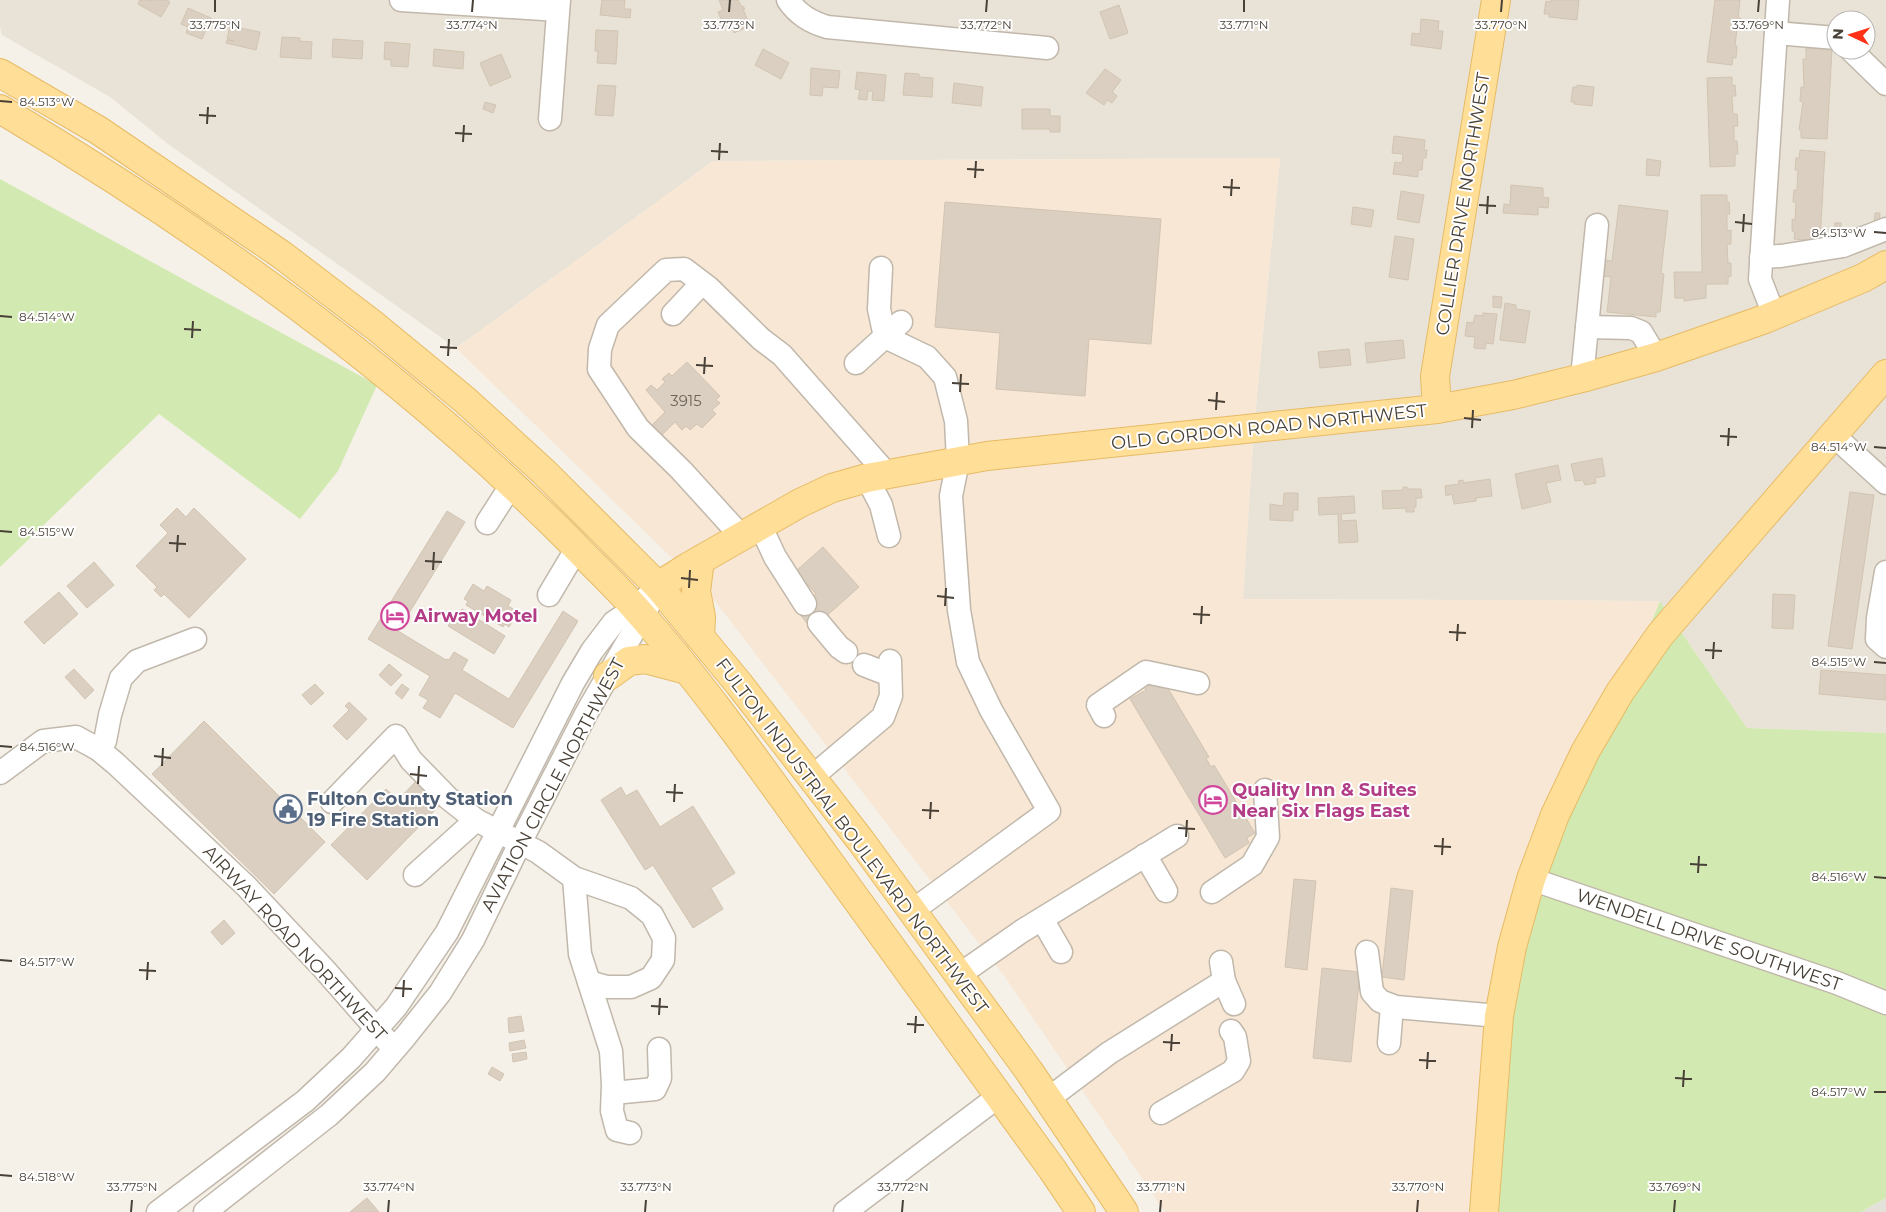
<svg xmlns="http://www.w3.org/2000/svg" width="1886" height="1212" font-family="Montserrat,sans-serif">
<rect width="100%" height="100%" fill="#f5f1e9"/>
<path fill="#e9e3d7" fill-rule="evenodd" d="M0,0H1886V733L1747,728L1660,601L1243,599L1254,427L1280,158L713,161L456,348L168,144L110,97L2,35L0,27ZM1836,20H1866V50H1836Z"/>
<path fill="#f7e7d4" d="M1280,158L1254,427L1243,599L1660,601L1629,677L1497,1212H1165L1005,977L711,596L456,348L713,161Z"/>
<path fill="#e4e0da" d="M1886,1198V1212H1861Z"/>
<g fill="#d2eab1">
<path d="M0,179L377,385L338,471L300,519L159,414L0,567Z"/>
<path d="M1660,601L1747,728L1886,733V1198L1861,1212H1497L1512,990L1549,829L1629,677Z"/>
</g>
<g fill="#dacfc1" stroke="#d2c4b1">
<path d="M140,0H167L170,2L161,17L138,4Z"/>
<path d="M602,0H625L624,9H631L630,18L600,15Z"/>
<path d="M719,0H738L742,7L743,6L745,9H743L750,26L734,33L730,24L724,26L718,12L723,10Z"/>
<path d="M1551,0H1579L1577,20L1549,17V14H1544L1546,1L1551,2Z"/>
<path d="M1715,0H1740L1738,18H1741L1739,28H1737L1735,46H1737L1736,58L1733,57L1732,65L1707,62Z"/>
<path d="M1119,5L1128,33L1110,39L1100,12Z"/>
<path d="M188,8L211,18L202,39L186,33L188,27L181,24Z"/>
<path d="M1421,19L1439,21L1438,31H1443L1441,49L1411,45L1412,33L1420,34Z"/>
<path d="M230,26L260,32L256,50L226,43L227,40L234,41L227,39Z"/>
<path d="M596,30L618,31L616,64L597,63L598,51H595Z"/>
<path d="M282,37L300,38L299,41L312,42L311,59L280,57Z"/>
<path d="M333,39L363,41L362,59L332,57Z"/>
<path d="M385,42L410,44L408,67L391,66V60L384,59Z"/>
<path d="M1806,48L1832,49L1827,139L1801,138V130H1799L1803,102L1800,101L1801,87H1804L1803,59H1806Z"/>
<path d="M434,49L464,52L463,69L433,66Z"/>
<path d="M763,49L789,63L781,79L755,65Z"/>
<path d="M501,54L511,77L490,86L480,63Z"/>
<path d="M811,68L840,71L838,88L823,87L822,96L810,95Z"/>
<path d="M1105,69L1121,80L1112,92L1117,96L1112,103L1107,100L1104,105L1086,93Z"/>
<path d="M857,72L886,75L884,101L872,100L873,91H868L867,100L858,99L860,90L855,89Z"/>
<path d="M905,73L919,74V77L933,78L932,97L903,95Z"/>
<path d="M1732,77V85H1735L1736,96H1732L1733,114H1737L1738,126H1734V141H1737L1738,154H1735V166L1710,167L1707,78Z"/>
<path d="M954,83L983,87L981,106L952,103Z"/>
<path d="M598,85L616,86L613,116L595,115Z"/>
<path d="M1577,85L1594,87L1592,106L1574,104L1575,102H1571L1573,87H1577Z"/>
<path d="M485,102L496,105L493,113L483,109Z"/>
<path d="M1022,109H1050V116H1060V132H1050V129H1022Z"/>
<path d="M1394,136L1425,140L1424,150H1427L1426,158H1423L1422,170H1418V177L1393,174L1395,162L1402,163L1403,154L1392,153Z"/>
<path d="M1800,150L1825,152L1820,241L1794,239L1795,232L1792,231V219L1795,220L1796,202H1793L1794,190H1797L1798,170H1795L1796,158H1799Z"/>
<path d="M1647,159L1661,161L1659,176L1646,175Z"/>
<path d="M1511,185L1543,188V197L1549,198L1548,208L1538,207V215L1503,213L1504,204L1510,205Z"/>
<path d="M1401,191L1424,195L1419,223L1397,219Z"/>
<path d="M1701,195H1727V202H1729L1730,214H1727V231L1731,230V244H1727L1728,263H1731V276L1728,277V284H1706V298L1684,301V298H1675L1674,272H1702Z"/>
<path d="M945,202L1161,219L1151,344L1089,339L1085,396L996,389L1000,333L935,327Z"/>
<path d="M1619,205L1668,211L1661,273L1664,274L1660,312H1656V317L1607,312L1611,277L1603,276L1605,260L1612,261Z"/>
<path d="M1353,207L1374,210L1371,227L1351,224Z"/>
<path d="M1875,213H1880L1879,226H1874Z"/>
<rect x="1835" y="223" width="6" height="15"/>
<path d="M1395,236L1414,239L1408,280L1389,277Z"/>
<path d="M1493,296L1502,297L1501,308L1493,307Z"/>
<path d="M1505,303L1516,305V309L1530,311L1525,343L1500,340Z"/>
<path d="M1483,313L1497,314L1493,344L1486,343L1485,349L1474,348L1475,337L1465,336L1467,322L1473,323L1475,315L1483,316Z"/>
<path d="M1403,340L1405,358L1367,363L1365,343Z"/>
<path d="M1349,349L1351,365L1320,368L1318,352Z"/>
<path d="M687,362L720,396L716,400L720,403L712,410L716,414L702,428L697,424L690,430L686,426L682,430L675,422L659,438L649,428L665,412L646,390L651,385L657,390L665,382L662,379L669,373L672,376Z"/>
<path d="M1602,458L1605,476L1595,478L1596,483L1585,485L1583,480L1575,481L1571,464Z"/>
<path d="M1558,465L1561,480L1546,483L1551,502L1522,509L1515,474Z"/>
<path d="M1490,479L1492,496L1476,498V501L1454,504L1452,494L1446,496L1445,486L1459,484L1458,481L1463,480V483Z"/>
<path d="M1403,487H1407L1408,489H1421L1422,498H1416V507H1414V512H1406V508L1383,509L1382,491L1403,490Z"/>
<path d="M1850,492L1874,495L1852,649L1828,646Z"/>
<path d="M1284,493H1298V510H1293V521L1270,520V504L1283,506Z"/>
<path d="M1354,496L1355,513L1341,514L1342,521L1356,520L1358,542L1339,543L1338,514L1319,515L1318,498Z"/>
<path d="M177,508L186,517L194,508L246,559L189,618L164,594L161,597L154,590L157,587L136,566L168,533L160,525Z"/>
<path d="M447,511L465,522L398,631L446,660L447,659L449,660L454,652L468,660L462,670L509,699L563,611L578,621L513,728L455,693L440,718L423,708L428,700L419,695L430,676L368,639Z"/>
<path d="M823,547L859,587L812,629L797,611L816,594L796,571Z"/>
<path d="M94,562L114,585L87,608L67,586Z"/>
<path d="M473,584L484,591L487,586L511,600L508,606L518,612L509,627L505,624L503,627L466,605L468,601L464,599Z"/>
<path d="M59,592L78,614L44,644L24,622Z"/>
<path d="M1773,594L1795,595L1793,629L1772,628Z"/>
<path d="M462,609L505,636L494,654L448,626L457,611L460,612Z"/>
<path d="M389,664L402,675L391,686L379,675Z"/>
<path d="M74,669L94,690L85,699L65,677Z"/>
<path d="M1821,670L1886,675V700L1819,694Z"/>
<path d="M1151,680H1163L1209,757L1206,758L1211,767L1214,765L1255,833L1247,838L1249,843L1225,858L1130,699L1146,690L1143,685Z"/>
<path d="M315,684L324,693L311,705L302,695Z"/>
<path d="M402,684L409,689L402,699L395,693Z"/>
<path d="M349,702L367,719L347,740L333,726L349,710L345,706Z"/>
<path d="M204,721L325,842L274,894L152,774Z"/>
<path d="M418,779L442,803L367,880L331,845L386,789L398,800Z"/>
<path d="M621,787L626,796L637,790L660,827L693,806L735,873L711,888L723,909L693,928L653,865L645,870L601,800Z"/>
<path d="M1294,879L1316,881L1307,970L1285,967Z"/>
<path d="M1391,888L1413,891L1404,980L1382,977Z"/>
<path d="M224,920L235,933L222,945L211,932Z"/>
<path d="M1322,968L1360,972L1351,1062L1313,1058Z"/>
<path d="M521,1016L524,1031L509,1033L508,1018Z"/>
<path d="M524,1040L526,1048L510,1051L509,1043Z"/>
<path d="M526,1052L527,1059L513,1062L512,1054Z"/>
<path d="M492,1067L504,1074L500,1081L488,1074Z"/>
<path d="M367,1198L379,1212H350Z"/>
</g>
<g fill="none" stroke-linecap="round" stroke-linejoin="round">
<defs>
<g id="minor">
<path d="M401,0L558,10"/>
<path d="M788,0C798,15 811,22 827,27L1047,48"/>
<path d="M1776,33L1836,38"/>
<path d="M1851,50L1886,84"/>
<path d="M550,119L559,0"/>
<path d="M1761,257L1781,256L1843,246L1886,229"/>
<path d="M881,268L879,309L885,337L927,357L945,377L956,421L958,461L951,496L959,610L968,662L991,710L1049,811L912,911"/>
<path d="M673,314L702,283"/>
<path d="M1774,315L1760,279L1778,0"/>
<path d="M1587,327L1631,328L1641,332L1656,357"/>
<path d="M856,363L901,322"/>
<path d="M1582,378L1597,225"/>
<path d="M1832,434L1886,483"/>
<path d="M867,478L881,505L889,536"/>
<path d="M487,523L512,484"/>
<path d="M760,525L775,557L805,604"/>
<path d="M741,536L681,470L638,428L599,369L600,349L608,325L666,270L684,269L709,288L761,339L782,355L887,474"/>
<path d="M1886,572L1878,618L1877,639L1886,647"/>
<path d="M549,595L577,548"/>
<path d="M819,623L839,647L846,652"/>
<path d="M864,665L890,675"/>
<path d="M1104,716L1098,705L1146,672L1198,683"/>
<path d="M98,749L105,741L110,715L121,678L137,661L195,639"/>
<path d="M0,773L43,741L76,737L98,749L115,763L246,886L324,969L387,1041"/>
<path d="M812,777L883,717L891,696L890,661"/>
<path d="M332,802L396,736L411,760L448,798L476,820L538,852L574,878L631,898L652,915L664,938L663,960L651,978L631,987H607L589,982"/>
<path d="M1145,855L1166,891"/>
<path d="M415,875L476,820"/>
<path d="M574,878L580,954L611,1051L613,1085L612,1111L617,1130L630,1133"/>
<path d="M1531,879L1837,983L1886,1003"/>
<path d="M1212,892L1252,865L1268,837L1265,790"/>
<path d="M1042,919L1061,952"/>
<path d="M1367,952L1372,992L1380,1001L1396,1007L1499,1016"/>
<path d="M1221,962L1224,981L1234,1004"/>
<path d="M959,975L1022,931L1177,836"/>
<path d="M1389,1043L1392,1006"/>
<path d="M613,1093L655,1089L660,1078L659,1049"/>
<path d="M1048,1099L1109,1053L1224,981"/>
<path d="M1161,1113L1233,1071L1239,1061L1235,1037L1231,1031"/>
<path d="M158,1212L305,1101L351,1058L396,1007L447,932L573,683L592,651L614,622L636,608L658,586"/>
<path d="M205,1212L329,1115L375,1072L405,1037L440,993L473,940L520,843L587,712L650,603"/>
<path d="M845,1212L999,1096"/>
</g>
<g id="major">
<path d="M0,73L98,130L282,255L375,326L465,400L544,472L658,586L739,684L861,841L1029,1071L1124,1212"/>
<path d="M0,109C206,231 404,373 573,544C594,566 616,586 636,609C705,686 764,772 825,856C900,961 976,1065 1052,1169L1081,1212"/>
<path d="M1437,409L1435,376L1496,0"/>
<path d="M700,560L696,591L701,617L700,637"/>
<path d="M658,586L688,567L800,503L832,488L867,478L987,456L1437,409L1513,395L1582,378L1656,357L1765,319L1863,278L1886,265"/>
<path d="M608,676L629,661L645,659L687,670"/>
<path d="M1484,1212L1499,1016L1512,947L1531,879L1555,815L1585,752L1620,692L1660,635L1886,374"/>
</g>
</defs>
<use href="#minor" stroke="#c1b8ab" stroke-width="25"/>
<use href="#major" stroke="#e7bb65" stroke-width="30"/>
<use href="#minor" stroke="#fff" stroke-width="22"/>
<use href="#major" stroke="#ffde98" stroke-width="28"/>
</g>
<path fill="none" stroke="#494137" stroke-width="2" d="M215,12V0M472,12L473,0M729,12L730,0M986,12L987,0M1244,12V0M1501,12L1502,0M1758,12L1759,0M0,101L12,102M199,115L216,116M207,124L208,107M455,133L472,134M463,142L464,125M711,151L728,152M719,160L720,143M967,169L984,170M975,178L976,161M1223,187L1240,188M1231,196L1232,179M1479,205L1496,206M1487,214L1488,196M1735,222L1752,224M1743,232L1744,214M1874,232L1886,233M0,316L12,317M184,329L201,330M192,338L193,321M440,347L457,348M448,356L449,339M696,365L713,366M704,374L705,357M952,383L969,384M960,392L961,374M1208,400L1225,402M1216,410L1217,392M1464,418L1481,420M1472,428L1473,410M1720,436L1737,437M1728,446L1729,428M1874,447L1886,448M0,531L12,532M169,543L186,544M177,552L178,535M425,561L442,562M433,570L434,552M681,578L698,580M689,588L690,570M937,596L954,598M945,606L946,588M1193,614L1210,615M1201,624L1202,606M1449,632L1466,633M1457,641L1458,624M1705,650L1722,651M1713,659L1714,642M1874,662L1886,663M0,746L12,747M154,756L171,758M162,766L163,748M410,774L427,776M418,784L419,766M666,792L683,793M674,802L675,784M922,810L939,811M930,819L931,802M1178,828L1195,829M1186,837L1187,820M1434,846L1451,847M1442,855L1443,838M1690,864L1707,865M1698,873L1699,856M1874,877L1886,878M0,960L12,961M139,970L156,971M147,980L148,962M395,988L412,989M403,997L404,980M651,1006L668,1007M659,1015L660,998M907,1024L924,1025M915,1033L916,1016M1163,1042L1180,1043M1171,1051L1172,1034M1419,1060L1436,1061M1427,1069L1428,1052M1675,1078L1692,1079M1683,1087L1684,1070M1874,1092H1886M0,1175L12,1176M131,1212L132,1200M388,1212L389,1200M645,1212L646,1200M902,1212L903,1200M1160,1212L1161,1200M1417,1212L1418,1200M1674,1212L1675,1200"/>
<defs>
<symbol id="hotel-ring" viewBox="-11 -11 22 22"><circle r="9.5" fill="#fff" stroke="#d1479c" stroke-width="1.5"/><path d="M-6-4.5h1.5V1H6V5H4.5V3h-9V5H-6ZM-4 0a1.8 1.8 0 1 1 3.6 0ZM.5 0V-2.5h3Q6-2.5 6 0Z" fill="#d1479c"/></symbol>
<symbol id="civic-ring" viewBox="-11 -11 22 22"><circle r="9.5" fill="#fff" stroke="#5c6f8a" stroke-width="1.5"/><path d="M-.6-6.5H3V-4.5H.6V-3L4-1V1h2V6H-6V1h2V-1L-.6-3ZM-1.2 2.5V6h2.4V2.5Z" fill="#5c6f8a"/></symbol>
</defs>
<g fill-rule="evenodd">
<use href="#hotel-ring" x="379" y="600" width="32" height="32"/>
<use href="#hotel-ring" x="1197" y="784" width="32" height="32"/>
<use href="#civic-ring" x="272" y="793" width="32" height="32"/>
</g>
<g text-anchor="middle" stroke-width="4" stroke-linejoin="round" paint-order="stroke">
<g font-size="15" fill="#6d645a">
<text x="686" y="406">3915</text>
</g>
<g font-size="18" fill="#494137" stroke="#fff">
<text transform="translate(1463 204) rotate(-81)" y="6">COLLIER DRIVE NORTHWEST</text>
<text transform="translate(1269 427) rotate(-6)" y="6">OLD GORDON ROAD NORTHWEST</text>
<text transform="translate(553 785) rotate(-62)" y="6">AVIATION CIRCLE NORTHWEST</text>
<text transform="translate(852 836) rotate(53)" y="6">FULTON INDUSTRIAL BOULEVARD NORTHWEST</text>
<text transform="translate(1709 940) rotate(19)" y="6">WENDELL DRIVE SOUTHWEST</text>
<text transform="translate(295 943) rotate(47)" y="6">AIRWAY ROAD NORTHWEST</text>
</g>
<g font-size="18" font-weight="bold" fill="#b23c85" stroke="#fff" text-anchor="start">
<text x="414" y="622">Airway Motel</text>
<text x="1232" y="796">Quality Inn &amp; Suites<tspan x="1232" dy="21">Near Six Flags East</tspan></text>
</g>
<g font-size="18" font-weight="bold" fill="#4e5e75" stroke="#fff" text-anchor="start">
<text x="307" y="805">Fulton County Station<tspan x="307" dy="21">19 Fire Station</tspan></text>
</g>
</g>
<g font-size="12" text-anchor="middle" fill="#494137" stroke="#fff" stroke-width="4" stroke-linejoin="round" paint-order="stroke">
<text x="215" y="29">33.775°N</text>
<text x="472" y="29">33.774°N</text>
<text x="729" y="29">33.773°N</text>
<text x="986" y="29">33.772°N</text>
<text x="1244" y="29">33.771°N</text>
<text x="1501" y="29">33.770°N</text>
<text x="1758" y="29">33.769°N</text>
<text x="47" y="106">84.513°W</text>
<text x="1839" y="237">84.513°W</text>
<text x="47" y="321">84.514°W</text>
<text x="1839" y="451">84.514°W</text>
<text x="47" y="536">84.515°W</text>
<text x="1839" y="666">84.515°W</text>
<text x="47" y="751">84.516°W</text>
<text x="1839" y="881">84.516°W</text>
<text x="47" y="966">84.517°W</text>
<text x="1839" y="1096">84.517°W</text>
<text x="47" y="1181">84.518°W</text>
<text x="132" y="1191">33.775°N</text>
<text x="389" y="1191">33.774°N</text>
<text x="646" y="1191">33.773°N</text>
<text x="903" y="1191">33.772°N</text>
<text x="1161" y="1191">33.771°N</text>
<text x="1418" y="1191">33.770°N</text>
<text x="1675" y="1191">33.769°N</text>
</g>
<g transform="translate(1851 35) rotate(274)"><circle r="24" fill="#ffffff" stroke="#b6b3af"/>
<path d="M0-4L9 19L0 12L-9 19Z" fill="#ff3116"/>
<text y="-8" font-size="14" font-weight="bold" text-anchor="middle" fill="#494137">N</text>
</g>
</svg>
